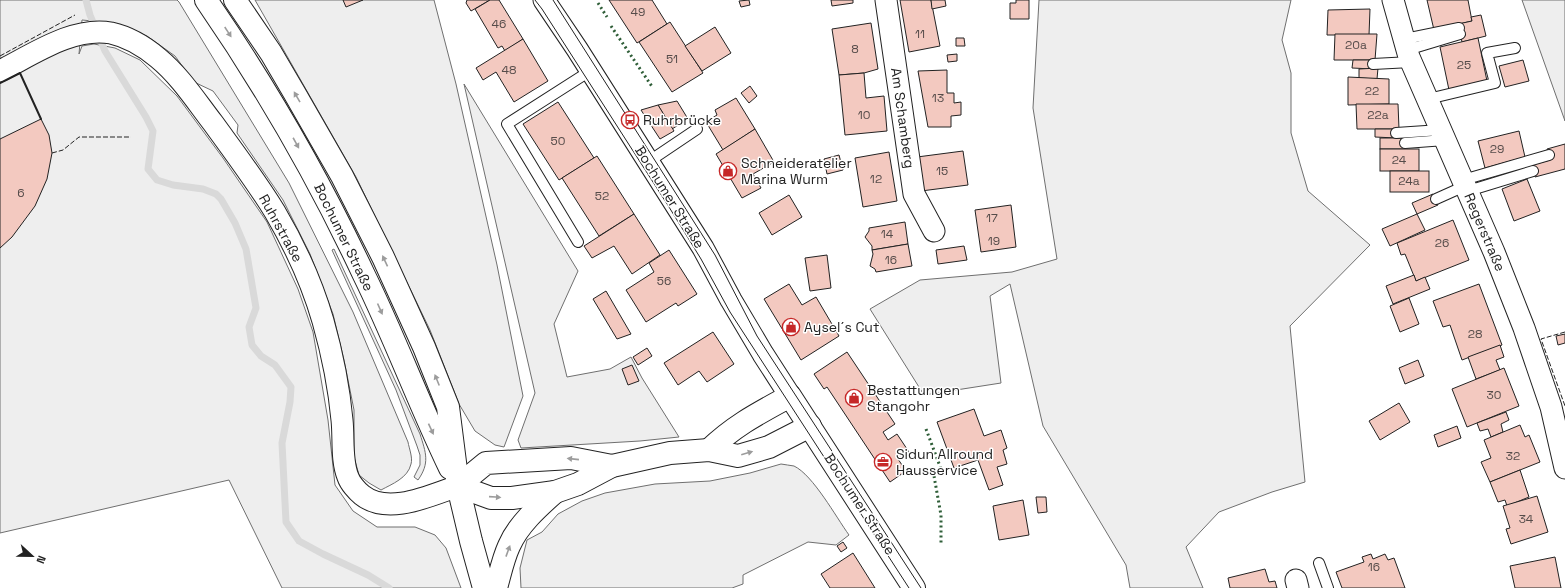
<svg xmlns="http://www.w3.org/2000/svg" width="1565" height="588" font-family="'Space Grotesk',sans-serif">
<rect width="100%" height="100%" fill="#fff"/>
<g fill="#eee" stroke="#6f6f6f">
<path d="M0,0H177L179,2L289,183L353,312L408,442C409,448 413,458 411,464C408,478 392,484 381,490L369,483L359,475L354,457V410L344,360L333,314L310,254L283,200L237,133L238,125L213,91L194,82L175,56L147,36L114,23L82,20L79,54L82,46L94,44L115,48L140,60L177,96L223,158L267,222L298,289L313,332L328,420L335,485L353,511L377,527H415L435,535L446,548L461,588H282L229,480L0,533Z"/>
<path d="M255,0H434L456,84L497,265L523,396L504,447L495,445L475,431L459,404L430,330L356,177Z"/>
<path d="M1039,0H1291L1282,40L1291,73V133L1308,191L1370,245L1290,326L1305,482L1272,492L1219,512L1186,547L1203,588H1130L1126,565L1043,426L1010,284L990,296L1001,383L924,395L870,309L920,280L1012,272L1057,259L1033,108Z"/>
<path d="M1522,0H1565V121Z"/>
<path d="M464,84L578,271L554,324L567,377L610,369L631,357L642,378L679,437L640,441L521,448L518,440L535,393Z"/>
<path d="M334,249L420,434C426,453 430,463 418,480L414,477L420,465V455L417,446L396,390L332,250Z"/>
<path d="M781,464C785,465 790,465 794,466C813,475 836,517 849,535L836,545L808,542L743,575V584L732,588H521L520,568L527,540L542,532L558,514L582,501L605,493L655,484L710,481L750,473Z"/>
</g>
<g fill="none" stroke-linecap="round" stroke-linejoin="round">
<path stroke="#d9d9d9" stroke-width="7" d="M86,0L90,15L105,51L146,117L153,131L148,169L157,180L173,185L203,189L216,194L221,199L235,223L246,249L256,308L249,327L252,345L261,356L275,365L291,387L290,402L282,443L286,522L299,541L323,554L368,575L389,588"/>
</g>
<g fill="#f3c9c0" stroke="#222">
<path d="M343,0H363L346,7Z"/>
<path d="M467,0H490L471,11L466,3Z"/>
<path d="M490,0H499L523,39L505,51L502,46L498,48L475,9Z"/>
<path d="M609,0H652L667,24L637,43Z"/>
<path d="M749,0L750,5L741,7L739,1Z"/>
<path d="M831,0H853V3L832,6Z"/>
<path d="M900,0H931L940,46L909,52Z"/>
<path d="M931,0H945L946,6L932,9Z"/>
<path d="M1016,0H1029V19H1010V3H1016Z"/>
<path d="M1427,0H1468L1472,21L1434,30Z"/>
<path d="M1370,9L1369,35H1327L1328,10Z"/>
<path d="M1481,15L1486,36L1462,42L1458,24L1472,21L1471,17Z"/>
<path d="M670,22L703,73L672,92L639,42Z"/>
<path d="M871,23L878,69L864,73L839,75L832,29Z"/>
<path d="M715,27L731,53L702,71L685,46Z"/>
<path d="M1335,34H1377L1375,60H1334Z"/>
<path d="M956,38H964L965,46H956Z"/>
<path d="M1478,38L1487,81L1449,90L1440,47Z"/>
<path d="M523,39L548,81L514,102L496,72L483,80L476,68Z"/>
<path d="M957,54V61L948,62L947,55Z"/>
<path d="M1353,60H1373V69L1352,68Z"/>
<path d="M1523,60L1529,81L1505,87L1499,66Z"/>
<path d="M1378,68L1377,79L1359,78V69Z"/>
<path d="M947,70V93H954V103L961,102V115L951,116V127H928L918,71Z"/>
<path d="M864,73L866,98L884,96L887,131L845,135L839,75Z"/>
<path d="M1348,77L1389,79V104L1348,105Z"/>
<path d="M750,86L757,96L749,103L741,93Z"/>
<path d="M736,98L755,129L723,150L706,122L717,115L715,110Z"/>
<path d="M677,101L688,119L672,129L658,105Z"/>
<path d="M558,102L594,158L559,180L523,124Z"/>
<path d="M1356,104H1398L1399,129H1357Z"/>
<path d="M658,105L674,131L660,139L641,110Z"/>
<path d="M41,119L49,135L52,153L47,179L35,206L12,237L0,248V139Z"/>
<path d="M755,129L774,162L753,174L761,188L742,198L716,154Z"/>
<path d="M1375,129H1395L1396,138L1375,137Z"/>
<path d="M1519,131L1525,157L1485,168L1478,141Z"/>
<rect x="1380" y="138" width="25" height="11"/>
<path d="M1565,144V169L1535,177L1532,165L1550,160L1547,149Z"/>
<rect x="1380" y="149" width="39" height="22"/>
<path d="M963,151L968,185L921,191L917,157Z"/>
<path d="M889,152L897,201L863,207L855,158Z"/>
<path d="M839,155L843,170L827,174L824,159Z"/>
<path d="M597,156L634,214L599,236L562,178Z"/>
<rect x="1390" y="171" width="39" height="21"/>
<path d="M1527,179L1540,211L1514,221L1502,189Z"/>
<path d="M1433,194L1438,205L1417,214L1412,203Z"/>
<path d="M789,195L802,217L772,235L759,213Z"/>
<path d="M1011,205L1016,247L981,252L975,210Z"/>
<path d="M634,214L660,255L632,274L614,246L592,258L584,246Z"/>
<path d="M1417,214L1425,230L1390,246L1382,229Z"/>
<path d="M1453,220L1469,260L1416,281L1405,254L1401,255L1397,243Z"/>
<path d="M905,222L908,244L872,250V246L865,237L869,231V228Z"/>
<path d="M908,244L912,266L876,272L875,269L870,266L873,254L872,250Z"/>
<path d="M964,246L967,260L938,264L936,250Z"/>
<path d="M669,250L697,294L678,306L676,303L646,322L626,290L654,272L649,263Z"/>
<path d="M827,255L831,288L810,291L805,258Z"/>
<path d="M1414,275L1416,281L1425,277L1430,289L1393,304L1386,286Z"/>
<path d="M789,284L802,305L816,297L839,336L801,360L764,299Z"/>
<path d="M1479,284L1502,345L1462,360L1450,325L1443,327L1433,301Z"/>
<path d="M606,291L631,334L617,339L593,299Z"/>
<path d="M1409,298L1419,324L1400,332L1390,306Z"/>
<path d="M713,332L734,364L707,382L699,371L678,385L664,363Z"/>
<path d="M1565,334V343L1558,345L1556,336Z"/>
<path d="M1500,345L1504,357L1496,360L1500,370L1476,379L1468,357Z"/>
<path d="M647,348L652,356L638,365L633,357Z"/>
<path d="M847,352L895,424L883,432L888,440L897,434L909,452L898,459L906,471L890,482L827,387L824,389L814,374Z"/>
<path d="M1418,360L1424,376L1405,384L1399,368Z"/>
<path d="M632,365L639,381L628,385L622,369Z"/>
<path d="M1504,368L1519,406L1467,427L1452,389Z"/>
<path d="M1399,403L1410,422L1380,440L1369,421Z"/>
<path d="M974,409L984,436L1001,430L1007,448L1003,450L1007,464L997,467L1003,485L989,490L978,460L954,468L937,422Z"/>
<path d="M1506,412L1509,420L1501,424L1503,432L1491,437L1488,429L1480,431L1477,423Z"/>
<path d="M1520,425L1525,437L1529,435L1540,462L1490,482L1481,462L1491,458L1484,440Z"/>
<path d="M1457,426L1461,438L1438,447L1434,435Z"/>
<path d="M1520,470L1529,497L1507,506L1505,500L1498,502L1490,482Z"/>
<path d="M1537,496L1548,532L1511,544L1506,529L1510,528L1503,506Z"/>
<path d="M1036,497H1046L1047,512L1038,513Z"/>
<path d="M1023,500L1029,535L999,540L993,506Z"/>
<path d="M843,542L847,548L841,552L837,546Z"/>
<path d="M853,553L875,588H830L821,574Z"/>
<path d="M1371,554L1373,559L1385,554L1388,560L1394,558L1405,588H1342L1336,572L1364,562L1362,557Z"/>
<path d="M1555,557L1561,588H1515L1510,566Z"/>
<path d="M1265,569L1269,582L1275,581L1277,588H1230L1228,578Z"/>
</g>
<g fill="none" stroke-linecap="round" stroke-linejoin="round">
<defs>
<g id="service">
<path d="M1405,39L1459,28"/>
<path d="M1407,50L1460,34"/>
<path d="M1373,64L1411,62"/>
<path d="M1428,99L1495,83L1487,53L1515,48"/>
<path d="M1396,133L1441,130"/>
<path d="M1405,143L1445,140"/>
<path d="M648,162L697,129"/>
<path d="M1463,180L1549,155"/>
<path d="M1468,191L1533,171"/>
<path d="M1436,199L1465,186"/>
<path d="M578,242L507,124L590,71"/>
<path d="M1319,563L1328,588"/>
</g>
<g id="minor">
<path d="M544,0L577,49L703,248L731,300L763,354L790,396"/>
<path d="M886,0L914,194L934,231"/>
<path d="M1393,0L1409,57L1494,252L1524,328L1551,407L1565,468"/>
<path d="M0,71C32,55 73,26 111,33C129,37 145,47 158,58C180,76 196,101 213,123C234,152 256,181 275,212C295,246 312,283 323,321C332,353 339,387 342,420C344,438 341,460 348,477C350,483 357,491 362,495C388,516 431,495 458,486"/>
<path d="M1296,580L1298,588"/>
</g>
<g id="tertiary">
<path d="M709,450C735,425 759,413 790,396L914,588"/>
<path d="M458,486L491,498H512L555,492L578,484L612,466L670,453L709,450L738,456L769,447L810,426"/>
<path d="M458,486L486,463L571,458L612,466"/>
<path d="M496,588C500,574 503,559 509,546C518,525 538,507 555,492"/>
</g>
<g id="primary">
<path d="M206,0C266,87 319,179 364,275C395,338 419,404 450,468"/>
<path d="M235,0L271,53L295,94L342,176L383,257L424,347L448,407L458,486L471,541L484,588"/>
</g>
</defs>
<use href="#service" stroke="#222" stroke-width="12"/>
<use href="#minor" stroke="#222" stroke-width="23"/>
<use href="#tertiary" stroke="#222" stroke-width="24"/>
<use href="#primary" stroke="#222" stroke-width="24"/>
<use href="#service" stroke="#fff" stroke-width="10"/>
<use href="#minor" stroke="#fff" stroke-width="21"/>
<use href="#tertiary" stroke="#fff" stroke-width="22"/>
<use href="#primary" stroke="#fff" stroke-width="22"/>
<g stroke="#222" stroke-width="1">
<path d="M535,0L542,9L669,207L701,259L730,312L909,588"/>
<path d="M553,0L715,255L757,336L921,588"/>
</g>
<g stroke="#2f5e38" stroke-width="3" stroke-dasharray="2 3" stroke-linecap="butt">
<path d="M598,3L607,17"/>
<path d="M611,26L653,88"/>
<path d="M926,429L941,469"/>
<path d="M934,476L941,515V544"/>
</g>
<g stroke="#222" stroke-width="1" stroke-dasharray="5 2" stroke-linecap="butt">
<path d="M0,56L75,15"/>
<path d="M52,153L63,150L79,137H131"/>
<path d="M1565,332L1541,339L1565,406"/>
</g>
<path stroke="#222" stroke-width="2" d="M0,83L20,73L41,119"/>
</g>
<defs><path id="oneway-solid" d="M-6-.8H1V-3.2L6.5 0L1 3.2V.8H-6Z"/></defs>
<g fill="#9c9c9c">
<use href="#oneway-solid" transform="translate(228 32) rotate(57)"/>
<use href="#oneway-solid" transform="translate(297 97) rotate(-120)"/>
<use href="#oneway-solid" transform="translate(296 143) rotate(61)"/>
<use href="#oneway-solid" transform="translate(385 261) rotate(-115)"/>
<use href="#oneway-solid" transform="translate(380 309) rotate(66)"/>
<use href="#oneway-solid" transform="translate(437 380) rotate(-112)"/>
<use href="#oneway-solid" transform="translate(431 429) rotate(65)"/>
<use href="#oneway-solid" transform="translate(747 453) rotate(-16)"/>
<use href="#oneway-solid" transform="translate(573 459) rotate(-174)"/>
<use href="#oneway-solid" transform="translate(495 497) rotate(4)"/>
<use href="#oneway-solid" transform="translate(508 551) rotate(-70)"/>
</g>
<defs>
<symbol id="bus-ring" viewBox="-11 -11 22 22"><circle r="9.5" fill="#fff" stroke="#c62828" stroke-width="1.5"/><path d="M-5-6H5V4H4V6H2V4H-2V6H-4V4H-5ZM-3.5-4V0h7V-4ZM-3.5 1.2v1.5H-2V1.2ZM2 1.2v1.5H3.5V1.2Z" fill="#c62828"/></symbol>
<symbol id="shop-ring" viewBox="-11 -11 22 22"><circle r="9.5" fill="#fff" stroke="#c62828" stroke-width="1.5"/><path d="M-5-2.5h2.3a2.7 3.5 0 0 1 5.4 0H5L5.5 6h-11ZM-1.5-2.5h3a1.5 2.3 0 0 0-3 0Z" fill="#c62828"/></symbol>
<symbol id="office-ring" viewBox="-11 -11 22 22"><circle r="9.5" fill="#fff" stroke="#c62828" stroke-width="1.5"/><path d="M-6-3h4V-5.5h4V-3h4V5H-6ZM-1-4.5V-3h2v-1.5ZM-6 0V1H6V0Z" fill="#c62828"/></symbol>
</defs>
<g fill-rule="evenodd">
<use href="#bus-ring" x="620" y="110" width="20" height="20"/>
<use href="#shop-ring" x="718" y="161" width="20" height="20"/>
<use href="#shop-ring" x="781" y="317" width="20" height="20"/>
<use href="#shop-ring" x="844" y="388" width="20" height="20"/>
<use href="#office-ring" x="873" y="452" width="20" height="20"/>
</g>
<g text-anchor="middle" stroke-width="3" stroke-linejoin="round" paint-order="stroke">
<g font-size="12" fill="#564c4a">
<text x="638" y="16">49</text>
<text x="499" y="28">46</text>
<text x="920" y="38">11</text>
<text x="1356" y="49">20a</text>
<text x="855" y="53">8</text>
<text x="672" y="63">51</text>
<text x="1464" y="69">25</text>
<text x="509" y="74">48</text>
<text x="1372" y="95">22</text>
<text x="938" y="102">13</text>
<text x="864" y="119">10</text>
<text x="1378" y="119">22a</text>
<text x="558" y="145">50</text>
<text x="1497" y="153">29</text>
<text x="1399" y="164">24</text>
<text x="942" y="175">15</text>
<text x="876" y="183">12</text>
<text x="1409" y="185">24a</text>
<text x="21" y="197">6</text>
<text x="602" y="200">52</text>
<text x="992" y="222">17</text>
<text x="887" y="238">14</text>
<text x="994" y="245">19</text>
<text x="1442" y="247">26</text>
<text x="891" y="264">16</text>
<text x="664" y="285">56</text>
<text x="1475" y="338">28</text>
<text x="1494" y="399">30</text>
<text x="1513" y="460">32</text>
<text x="1526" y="523">34</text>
<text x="1374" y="571">16</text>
</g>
<g font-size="14" fill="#222" stroke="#fff">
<text transform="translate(903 118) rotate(82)" y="5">Am Schamberg</text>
<text transform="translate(670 197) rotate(58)" y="5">Bochumer Straße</text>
<text transform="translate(281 228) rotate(61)" y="5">Ruhrstraße</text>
<text transform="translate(1485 232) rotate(67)" y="5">Regerstraße</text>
<text transform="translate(344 237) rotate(64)" y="5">Bochumer Straße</text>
<text transform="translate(860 504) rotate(57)" y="5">Bochumer Straße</text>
</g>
<g font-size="14" fill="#222" stroke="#fff" text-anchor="start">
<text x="643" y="125">Ruhrbrücke</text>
<text x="741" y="168">Schneideratelier<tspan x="741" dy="16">Marina Wurm</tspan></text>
<text x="804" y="332">Aysel´s Cut</text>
<text x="867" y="395">Bestattungen<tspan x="867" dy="16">Stangohr</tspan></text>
<text x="896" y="459">Sidun Allround<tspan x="896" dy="16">Hausservice</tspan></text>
</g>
</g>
<g transform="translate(32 556) rotate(112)" stroke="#ffffff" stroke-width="3" paint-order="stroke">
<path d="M0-3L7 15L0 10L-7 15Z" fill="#222222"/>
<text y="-6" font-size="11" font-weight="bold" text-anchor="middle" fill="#222222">N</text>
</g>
</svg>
